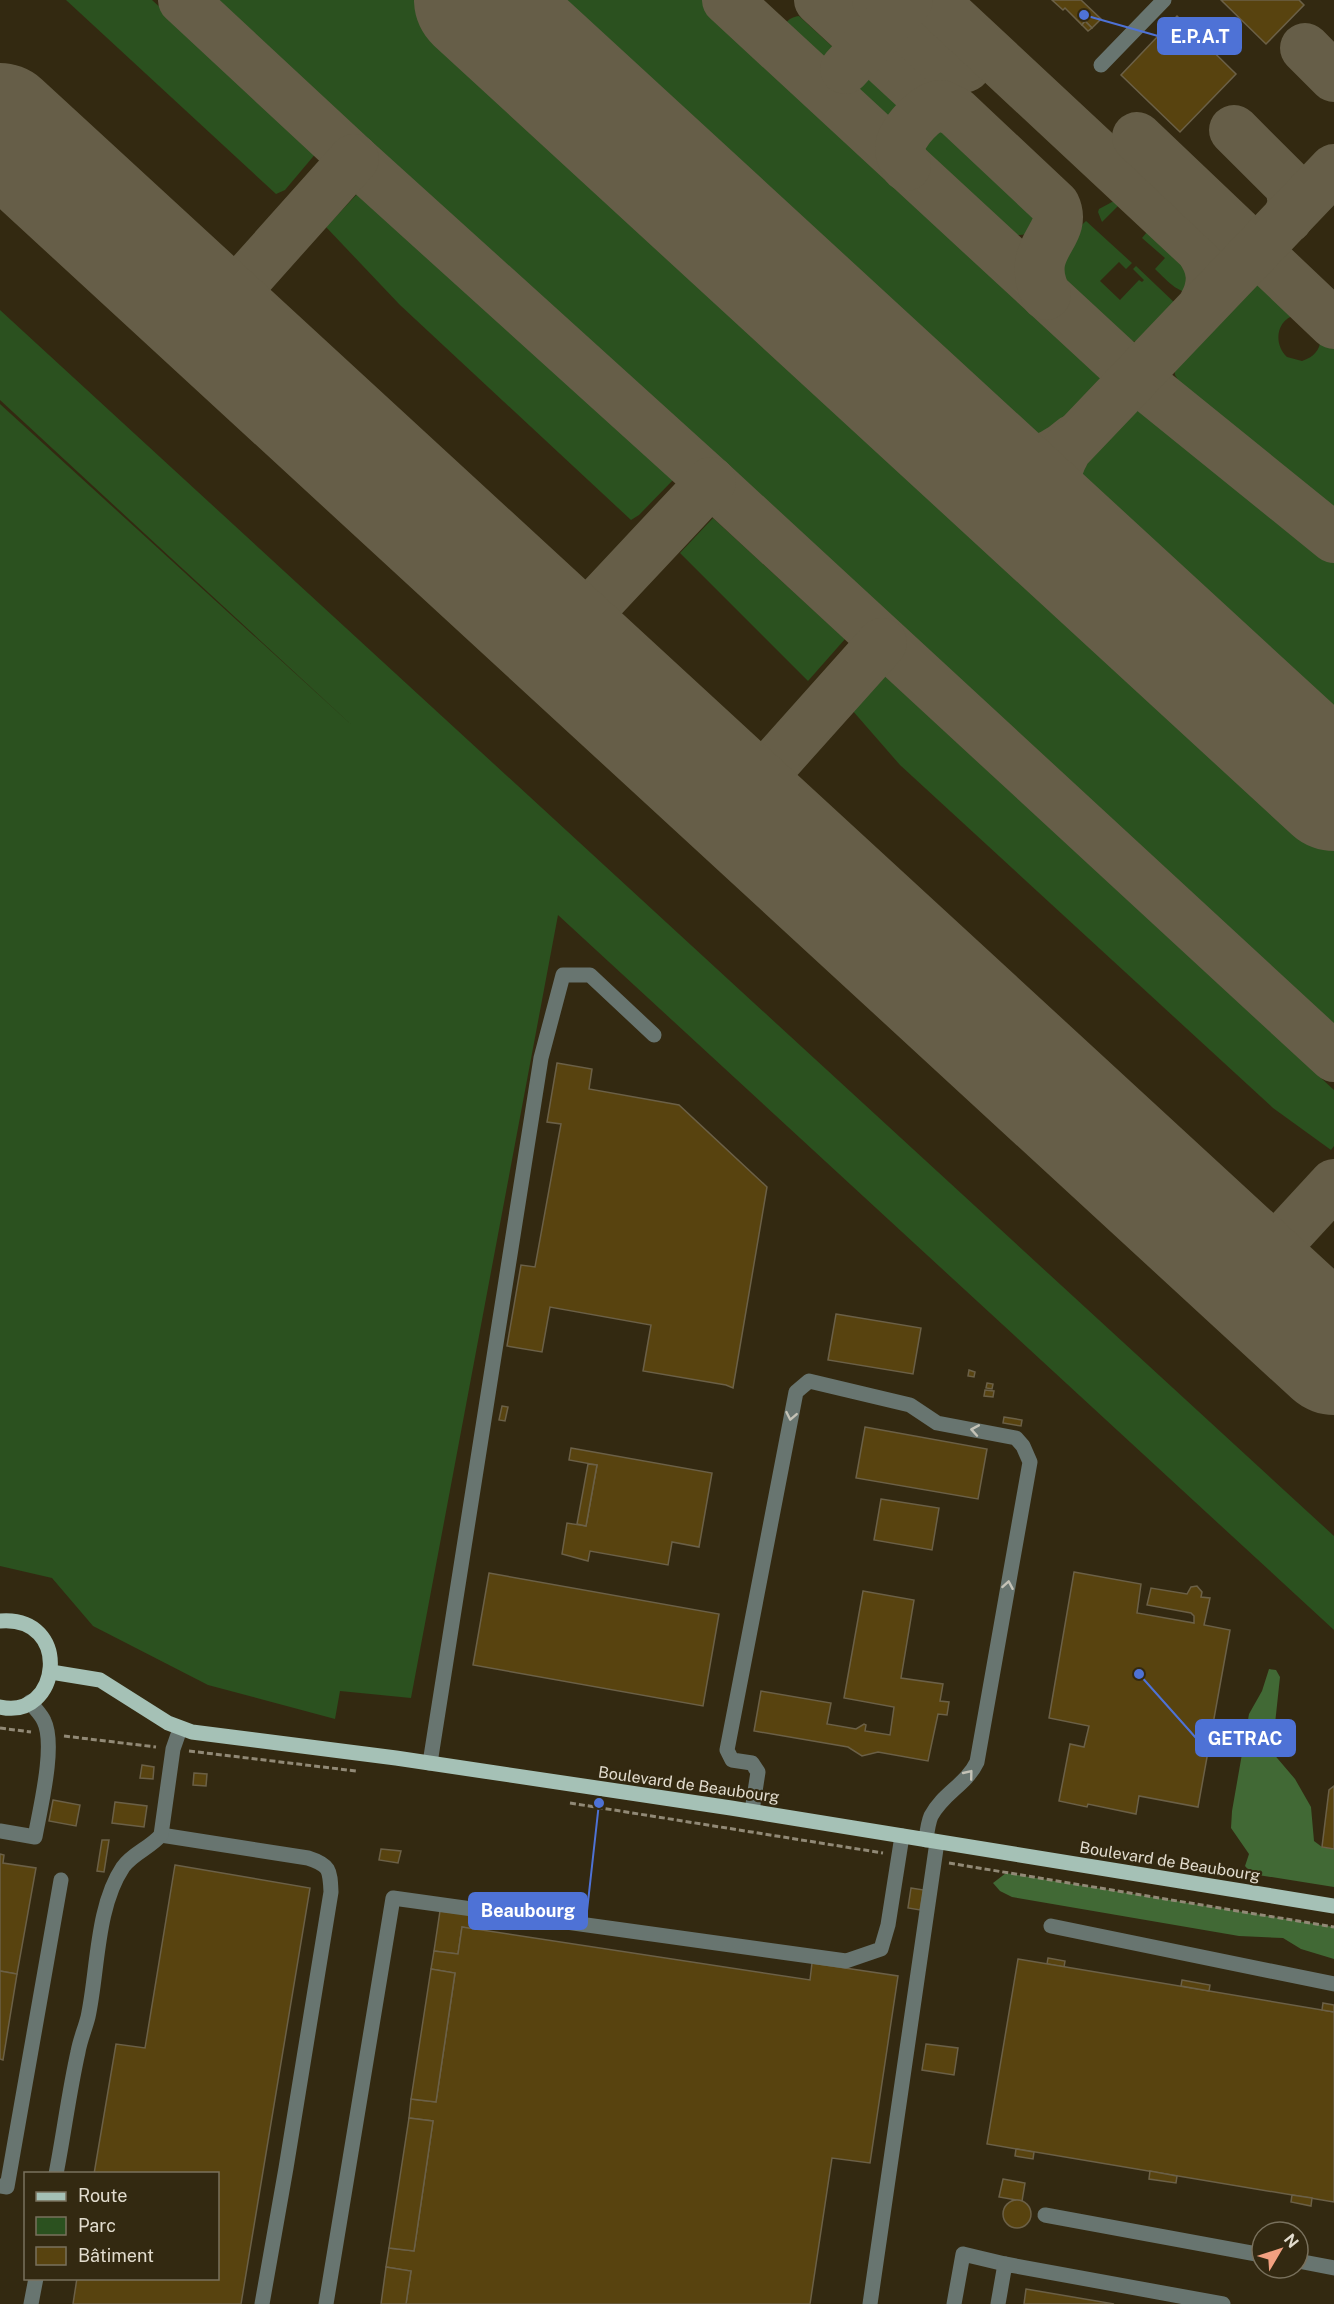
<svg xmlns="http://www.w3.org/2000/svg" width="1334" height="2304" font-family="'Public Sans',sans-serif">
<rect width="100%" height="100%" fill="#332911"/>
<g fill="#2b511f">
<path d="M66,0H152L317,152L285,190L276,194Z"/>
<path d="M212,0H437L1334,825V1034Z"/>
<path d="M519,0H710L1085,346C1092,353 1100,363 1101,373C1104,404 1061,442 1032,443C1013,444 996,435 981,425Z"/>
<path d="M799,16L835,49L834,59L828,66L816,67L783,36C781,25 789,17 799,16Z"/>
<path d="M856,77L871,79L899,105L900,112C884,140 865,113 850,99C845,92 848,82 856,77Z"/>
<path d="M941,122H947L964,138V143L973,152L978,150L1006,175L1005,181L1015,191L1021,190L1042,209L1045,219L1041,228C1031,234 1018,237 1006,234C1000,233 993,231 989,227C977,220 936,181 930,169C921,154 923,129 941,122Z"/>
<path d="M1104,135L1132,142L1238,241L1224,244L1211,240L1100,136Z"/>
<path d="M360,191L673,480L639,515L631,520L400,305L326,227Z"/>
<path d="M1112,202H1126L1133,206L1189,257C1197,267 1201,282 1193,292C1178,295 1165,278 1155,269L1165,258L1142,238L1147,232L1118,206L1102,222L1098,212L1099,209Z"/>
<path d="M1086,221L1132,263L1126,269L1119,262L1100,281L1120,300L1139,280L1142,282L1144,280L1133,269L1136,266L1178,306C1177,317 1142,344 1130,342L1068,295L1059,285L1057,270L1060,250L1067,239Z"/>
<path d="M1262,265L1314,313C1307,317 1302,313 1295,315C1275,321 1274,345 1287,357L1302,361C1318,356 1324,344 1318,329L1323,322L1334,333V524L1275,476L1224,429L1183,388L1175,375L1174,363L1184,346Z"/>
<path d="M0,310L1334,1536V1630L558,915L411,1698L340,1691L335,1719L208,1685L93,1626L52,1578L0,1566V404L355,728L0,400Z"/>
<path d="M1145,405L1163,412L1334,551V751L1107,543C1094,529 1077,514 1075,493C1070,455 1104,403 1145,405Z"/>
<path d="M713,518L845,639L808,681L680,553Z"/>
<path d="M883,674L1334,1090V1146L1331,1150L1273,1108L900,765L852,710Z"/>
</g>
<g fill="#416935">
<path d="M1269,1669L1276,1670L1280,1677L1272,1752L1295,1779L1311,1807L1314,1841L1322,1847L1334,1849V1887L1252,1874L1245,1866L1249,1854L1231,1828L1232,1811L1249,1714L1262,1691Z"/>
<path d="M1006,1873L1334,1927V1959L1301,1949L1283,1938L1239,1936L1012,1897L1000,1891L993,1883Z"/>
</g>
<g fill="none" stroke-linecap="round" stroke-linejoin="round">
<g stroke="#665e48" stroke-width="50">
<path d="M183,0L354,159L711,482L1334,1057"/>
<path d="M727,0L1134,376L1334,538"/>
<path d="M819,0L922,95L927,103L925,112"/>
<path d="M877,0L948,66L956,70L966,67"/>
<path d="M933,0L1200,249C1213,267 1214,284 1204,303"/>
<path d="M1305,48L1334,77"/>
<path d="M845,69L908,0"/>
<path d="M1234,130L1290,186L1293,203L1288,218"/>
<path d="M1137,137L1334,324"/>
<path d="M906,166C903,160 900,154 900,148C901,133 926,106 941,105L956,112L1055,205C1070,236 1023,246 1046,295"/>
<path d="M211,319L354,159"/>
<path d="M945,432C956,440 967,450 979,456C1012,472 1047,463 1074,439"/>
<path d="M1091,565C1057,529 1040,496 1067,449L1334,169"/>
<path d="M561,642L711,482"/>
<path d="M738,804L882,643"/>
<path d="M1250,1275L1334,1184"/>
</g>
<g stroke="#665e48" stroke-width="124">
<path d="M476,0L1334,789"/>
<path d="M0,125L1334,1353"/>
</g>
</g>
<g fill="#58430f" stroke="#6b6047" stroke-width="1.5">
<path d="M1052,0H1081L1101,19L1092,28L1085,21L1082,25L1065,8L1063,10Z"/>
<path d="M1221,0H1299L1304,5L1266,44Z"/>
<path d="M1177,16L1236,74L1180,132L1121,75Z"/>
<path d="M1085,21L1092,28L1088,31L1082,25Z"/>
<path d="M557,1063L592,1069L589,1089L679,1105L767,1187L733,1388L726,1385L643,1371L651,1325L550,1307L542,1352L507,1346L521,1265L535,1267L561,1124L547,1122Z"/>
<path d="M836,1314L921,1328L913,1374L828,1360Z"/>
<path d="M969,1370L975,1372L974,1377L968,1376Z"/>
<path d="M987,1383L993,1384L992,1389L986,1388Z"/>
<path d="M985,1390L994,1391L993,1397L984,1396Z"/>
<path d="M502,1406L508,1407L505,1421L499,1420Z"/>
<path d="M1004,1417L1022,1420L1021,1426L1003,1423Z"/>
<path d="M865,1427L987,1449L978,1499L856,1478Z"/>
<path d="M571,1448L712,1473L699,1547L672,1542L668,1565L590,1551L588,1561L562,1554L567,1523L586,1526L597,1465L569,1460Z"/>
<path d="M588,1464L597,1465L586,1526L577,1524Z"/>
<path d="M881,1499L939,1508L932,1550L874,1540Z"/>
<path d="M1074,1572L1141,1584L1137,1613L1194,1623V1616L1191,1613L1147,1605L1151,1588L1187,1594L1191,1587L1197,1586L1202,1592L1201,1597L1210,1598L1204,1625L1230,1630L1198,1807L1139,1796L1136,1814L1088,1804L1087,1807L1059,1801L1070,1744L1084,1747L1089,1726L1049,1718Z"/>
<path d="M489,1573L719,1614L703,1706L473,1665Z"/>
<path d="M863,1591L914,1600L901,1678L943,1684L940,1701L949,1702L947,1715L938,1714L928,1761L878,1752L862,1756L848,1747L754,1731L761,1691L831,1703L827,1724L856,1729L864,1724L866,1725L865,1731L890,1735L894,1707L844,1698Z"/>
<path d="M142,1765L154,1767L153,1779L140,1778Z"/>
<path d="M194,1773L207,1774L206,1786L193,1785Z"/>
<path d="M1334,1786V1849L1322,1847L1329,1790Z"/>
<path d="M53,1800L80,1805L76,1826L49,1821Z"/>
<path d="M115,1802L147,1806L144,1827L112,1823Z"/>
<path d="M102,1840H109L104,1872L97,1871Z"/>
<path d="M381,1849L401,1851L398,1863L379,1860Z"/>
<path d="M0,1854L4,1855L3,1863L36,1868L17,1974L0,1971Z"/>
<path d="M175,1865L310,1888L241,2304H73L77,2278H218V2174H94L116,2044L145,2048Z"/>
<path d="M911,1888L924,1890L920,1910L908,1908Z"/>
<path d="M440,1911L481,1916L479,1931L462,1927L458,1954L434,1951Z"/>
<path d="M462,1927L810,1980L812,1963L898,1976L870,2163L832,2158L810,2304H406L411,2271L386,2267L389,2248L414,2251L433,2121L409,2118L411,2099L436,2102L455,1973L431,1969L434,1951L458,1954Z"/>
<path d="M1048,1958L1065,1961L1064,1967L1047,1964Z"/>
<path d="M1018,1959L1334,2012V2202L987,2144Z"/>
<path d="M431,1969L455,1973L436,2102L411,2099Z"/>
<path d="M0,1971L17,1974L3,2060L0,2059Z"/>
<path d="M1182,1980L1210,1985L1209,1991L1181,1986Z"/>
<path d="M1323,2003L1334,2005V2012L1322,2010Z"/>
<path d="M926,2044L958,2048L954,2075L922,2070Z"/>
<path d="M409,2118L433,2121L414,2251L389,2248Z"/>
<path d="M1016,2149L1034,2152L1033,2159L1015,2156Z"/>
<path d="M1150,2171L1177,2176L1176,2183L1149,2179Z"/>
<path d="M1003,2179L1025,2183L1022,2201L999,2197Z"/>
<path d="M1292,2195L1312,2198L1311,2206L1291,2202Z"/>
<circle cx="1017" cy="2214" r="14"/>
<path d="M386,2267L411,2271L406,2304H381Z"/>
<path d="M1026,2289L1114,2304H1024Z"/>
</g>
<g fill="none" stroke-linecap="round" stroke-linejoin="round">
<g stroke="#918976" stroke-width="3" stroke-dasharray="6 3" stroke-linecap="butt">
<path d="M0,1728L31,1732"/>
<path d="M64,1736L156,1747"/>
<path d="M189,1751L356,1771"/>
<path d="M570,1803L883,1853"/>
<path d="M949,1863L1334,1927"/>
</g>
<g stroke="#687570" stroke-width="15">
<path d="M1101,65L1164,0"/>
<path d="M430,1763L541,1058L563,975H590L654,1035"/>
<path d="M752,1811L758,1772L752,1763L732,1760L727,1750L796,1392L809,1381L910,1405L937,1423L1016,1438L1023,1446L1030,1462L977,1762C966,1785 943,1793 931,1816C928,1823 927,1832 926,1840"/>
<path d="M0,1831L35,1837C40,1809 56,1745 44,1721C41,1714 34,1708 30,1702"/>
<path d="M161,1835L308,1858C330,1865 330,1870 331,1892L286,2168L262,2304"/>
<path d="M1051,1926L1334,1984"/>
<path d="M56,2174C64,2133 69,2092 78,2052C80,2040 85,2029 88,2017C98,1971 96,1907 123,1867C133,1853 150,1848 161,1835L173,1749L180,1729"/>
<path d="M0,2186L7,2187L61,1880"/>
<path d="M1045,2215L1262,2255"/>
<path d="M1298,2261L1334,2268"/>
<path d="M31,2304L36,2278"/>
<path d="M326,2304L393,1898L846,1961L881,1949L888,1925L902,1836"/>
<path d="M870,2304L937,1842"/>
<path d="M954,2304L963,2254L1005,2264"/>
<path d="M998,2304L1005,2264L1223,2304"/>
</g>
<g stroke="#a5c1b6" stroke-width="15">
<path d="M0,1621C73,1615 61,1721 0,1707"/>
<path d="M51,1672L100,1680L168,1723L192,1732L396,1758L731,1808L1334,1906"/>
</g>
</g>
<defs><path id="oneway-chevron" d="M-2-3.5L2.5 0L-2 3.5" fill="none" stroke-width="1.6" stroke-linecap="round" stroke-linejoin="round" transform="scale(1.5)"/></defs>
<g stroke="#c4c2b6">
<use href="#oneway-chevron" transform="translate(791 1416) rotate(101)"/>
<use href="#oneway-chevron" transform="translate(975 1430) rotate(-170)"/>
<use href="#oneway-chevron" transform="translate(1008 1585) rotate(-80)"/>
<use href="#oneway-chevron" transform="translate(969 1774) rotate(-51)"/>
</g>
<g text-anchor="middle" stroke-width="4.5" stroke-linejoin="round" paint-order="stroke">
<g font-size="16" fill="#e2dcce" stroke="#332911">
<text transform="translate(689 1784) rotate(8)" y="6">Boulevard de Beaubourg</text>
<text transform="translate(1170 1861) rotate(9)" y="6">Boulevard de Beaubourg</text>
</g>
</g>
<path fill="none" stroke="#4e72d6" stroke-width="2" d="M1084 15L1158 36M1139 1674L1196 1738M599 1803L587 1911"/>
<g fill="#4e72d6" stroke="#332911" stroke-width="2">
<circle cx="1084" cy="15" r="6"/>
<circle cx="1139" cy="1674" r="6"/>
<circle cx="599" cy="1803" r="6"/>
</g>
<g fill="#4e72d6" stroke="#4e72d6" stroke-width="2">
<rect x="1158" y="18" width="83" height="36" rx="6"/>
<rect x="1196" y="1720" width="99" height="36" rx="6"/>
<rect x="469" y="1893" width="118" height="36" rx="6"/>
</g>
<g font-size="18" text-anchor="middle" font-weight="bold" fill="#fff">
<text x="1200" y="43">E.P.A.T</text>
<text x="1245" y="1745">GETRAC</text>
<text x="528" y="1917">Beaubourg</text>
</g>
<rect x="24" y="2172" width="195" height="108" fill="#332911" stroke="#79715d" stroke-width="1.5"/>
<rect x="36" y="2192" width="30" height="9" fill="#a5c1b6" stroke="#79715d" stroke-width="1.5"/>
<text x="78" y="2202" font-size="18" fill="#e2dcce">Route</text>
<rect x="36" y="2217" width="30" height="18" fill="#2b511f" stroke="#79715d" stroke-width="1.5"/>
<text x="78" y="2232" font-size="18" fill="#e2dcce">Parc</text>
<rect x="36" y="2247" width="30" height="18" fill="#58430f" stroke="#79715d" stroke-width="1.5"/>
<text x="78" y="2262" font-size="18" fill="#e2dcce">Bâtiment</text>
<g transform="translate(1280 2250) rotate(51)"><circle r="28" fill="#332911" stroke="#79715d" stroke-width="1.5"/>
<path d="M0-4.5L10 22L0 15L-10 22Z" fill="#f2a080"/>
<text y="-9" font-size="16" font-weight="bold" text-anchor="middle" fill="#e2dcce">N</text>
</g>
</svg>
